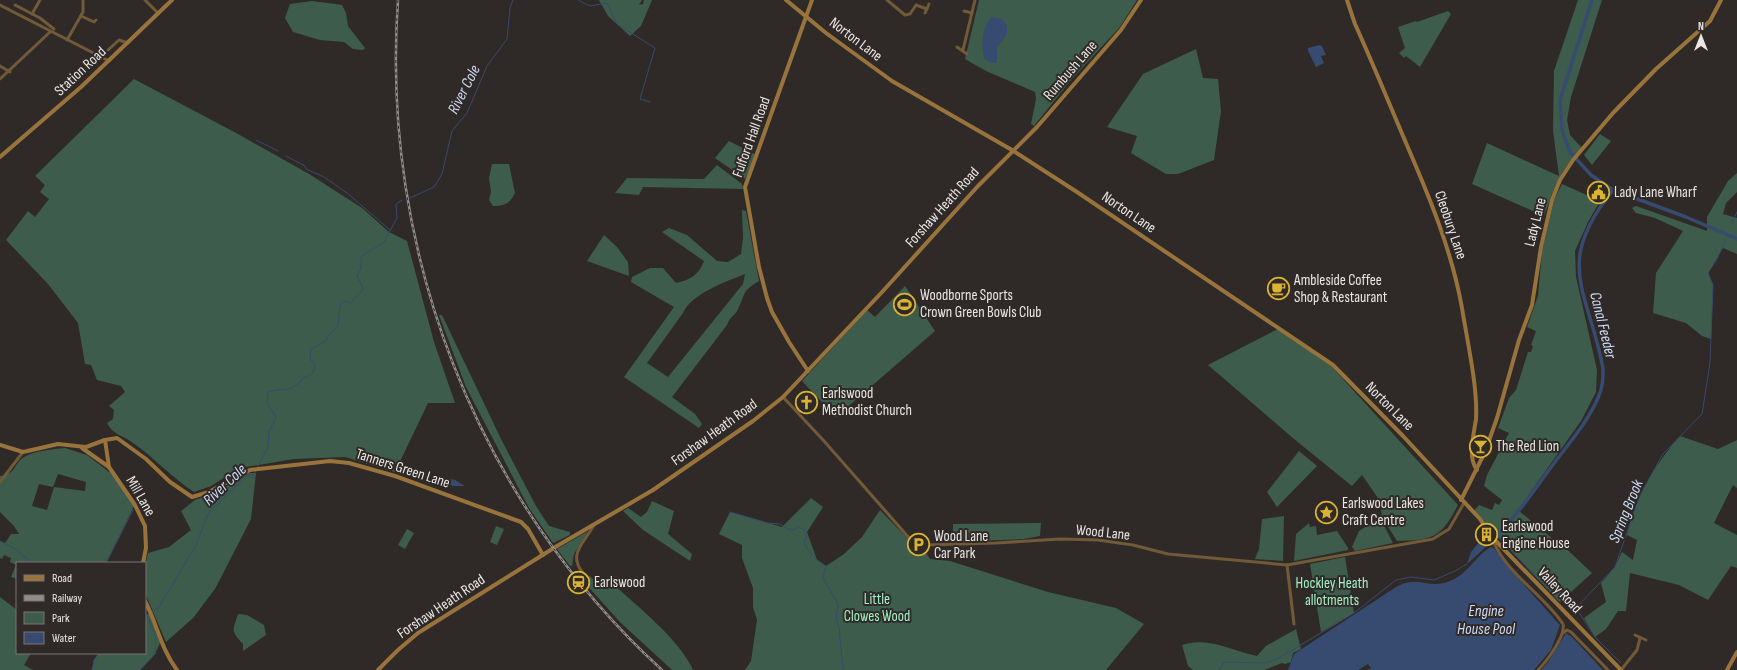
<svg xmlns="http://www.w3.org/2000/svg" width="1737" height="670" font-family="'Sofia Sans Condensed',sans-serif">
<rect width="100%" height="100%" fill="#2f2a27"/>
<g fill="#3d5c4c" fill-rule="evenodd">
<path d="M599,0H642L639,5L643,4L644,0H652L641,26L630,36L608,16Z"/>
<path d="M979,0H1137L1120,27L1071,80L1034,126L1031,124L1036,99L1035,92L986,71L965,59Z"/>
<path d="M1578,0H1602L1571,97L1567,120L1570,135L1582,148C1561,167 1554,190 1544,216L1472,184L1487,143L1559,176L1553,131L1554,71Z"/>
<path d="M312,1L342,5L346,13L348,26L365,48L363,50L353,49L344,42L320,40L293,32L285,18L290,4Z"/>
<path d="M1448,11L1451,14L1420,67L1406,56L1404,58L1399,53L1405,48L1398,27L1416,21L1417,22Z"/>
<path d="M1196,49L1203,78L1218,79L1221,111L1214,160L1178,174H1166L1131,153L1137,136L1107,127L1143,74Z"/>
<path d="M134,79L238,134L309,174L362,208L389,232L407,241L434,342L455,403H428L395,472L345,457L294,459L240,468L211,486L194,492C172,478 155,458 133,443C124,436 113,435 107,423L113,419L114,410L109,406L125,392L121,386L97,380L91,365L85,364L78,323L48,284L6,240L28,211L35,217L49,199L40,192L45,185L35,176Z"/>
<path d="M1600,134L1611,141L1592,165L1584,155Z"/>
<path d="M729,141L756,155L745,179L715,158Z"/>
<path d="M492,164H509L515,193C510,203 506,206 493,206L489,200L491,192L489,178Z"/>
<path d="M717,165L742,184L743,189L643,187L639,195L615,193L627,178L704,179Z"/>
<path d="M1737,173V192L1726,203L1723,214L1737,218V254L1723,248L1708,273L1713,285L1711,339L1702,336L1686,323L1653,313L1656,273L1683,231L1655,218L1636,213L1632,208L1636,206L1707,231V217L1728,181Z"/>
<path d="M1562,184L1600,201L1588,222L1575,251L1576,277L1597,370L1596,392L1581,421L1518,510L1554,540H1557L1592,573L1560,602L1474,511L1479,505L1492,510L1495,503L1499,505L1502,500L1484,486L1487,475L1509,433L1498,428L1509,398L1516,390L1528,352H1531L1533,346L1531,345L1536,331L1527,327L1538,296L1542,251L1554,200Z"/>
<path d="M742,210L746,211L759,281C741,292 746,293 738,309C735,316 730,316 727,325L672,397L695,414L702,424L699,428L624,377L674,307L631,282L632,277L650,268H663L676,283C690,280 699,275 704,261L662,232L669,228L687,235L717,261L728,262L741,254L743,238ZM745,274L743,284L668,377L647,363L683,313C691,294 725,282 745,274Z"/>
<path d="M604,235L617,247L628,262L629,276L587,261Z"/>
<path d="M905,286L935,331L836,417L802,381L867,310L875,317Z"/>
<path d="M439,315H442L501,439L536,506L549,526L570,532V535L553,543L529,508L466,387Z"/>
<path d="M1278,329L1332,367L1458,505C1441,538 1433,540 1397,541L1382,517L1380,501L1362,475L1352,486L1294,439L1208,365Z"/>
<path d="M1680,436L1718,449L1737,440V488L1733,485L1714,523L1737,535V568L1731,566L1708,600L1679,585L1630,573L1626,611H1618L1606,629L1595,637L1584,618L1606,602L1601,583L1615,567L1622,552L1633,560L1637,540L1627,535C1635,498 1655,464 1680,436Z"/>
<path d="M65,448L87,455L113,475L134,506L106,563H17V579L11,577L16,565L10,562L11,558L4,555L2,559L0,558V541L5,543L11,534H19L14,526L0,512V476C17,474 13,464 24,457C33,451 54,449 65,448ZM58,474L86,482L85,491L54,487L47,510L32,506L39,484L53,487Z"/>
<path d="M1299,451L1317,466L1277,507L1267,492Z"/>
<path d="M249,473H256L251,519L215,589L193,618L166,642L145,593V565L148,553L169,547L191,530L181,511L195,500L218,491Z"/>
<path d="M811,498L823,507L807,532L817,560L826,566L844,554L862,537L880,510L909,540L922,547L930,559L950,561L1048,592L1116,608L1144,624L1106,670H745L751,661L757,620L753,607V588L742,558V545L719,534L730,512L782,527Z"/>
<path d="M652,501L674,511L668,534L692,554L690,561L643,530L623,511L628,508L641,517L647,512Z"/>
<path d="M1284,516L1283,561L1255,559L1259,549L1262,519Z"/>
<path d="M1380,518L1393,543L1355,551L1352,547L1359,531Z"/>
<path d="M1041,523L1040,536L1024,539L953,542V524Z"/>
<path d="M1309,523L1310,527L1316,526L1317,535L1337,531L1348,548V550L1294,561L1296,534Z"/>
<path d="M496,526L504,529L497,545L490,542Z"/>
<path d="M407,529L414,533L405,549L398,545Z"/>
<path d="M588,531L574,554L572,566H570L557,549Z"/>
<path d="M1345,557L1354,613L1321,632L1310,564Z"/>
<path d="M590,576L598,585L613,584C637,606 681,641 693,670H672L620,622L583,581Z"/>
<path d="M0,597L17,610V653H31L24,665L33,670H0Z"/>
<path d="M149,614L160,643L155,654L140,670H92L94,660L99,653H145V616Z"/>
<path d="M238,614L247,615L264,625L266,635L243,651V644C230,630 233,631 238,614Z"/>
<path d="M1296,629L1301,649L1293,653L1291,662L1285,664L1282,663L1264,670H1193L1188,666L1182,645C1207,636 1233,651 1257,656L1266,646Z"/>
</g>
<g fill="#374a6f">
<path d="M991,17L1002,19L1007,26V34L997,48V62L994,63L985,60C980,45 982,29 991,17Z"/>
<path d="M1319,45L1322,46L1326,55L1321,56L1324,63L1316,67L1308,51V48Z"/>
<path d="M443,478L455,480L465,486H453L442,483Z"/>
<path d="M1480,541L1484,542L1487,546L1467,564L1471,552Z"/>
<path d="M1491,547L1494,548L1509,568L1560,625L1551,650L1534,670H1367L1371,668L1368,664L1358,670H1288L1294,654L1396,587C1419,574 1428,590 1450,581C1467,575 1476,555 1491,547Z"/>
<path d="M1566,633L1572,637L1603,670H1541L1548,662Z"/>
</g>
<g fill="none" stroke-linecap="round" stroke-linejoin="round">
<g stroke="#374a6f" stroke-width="1">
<path d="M578,0L590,6L607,3L617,24L655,48L640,99L650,102"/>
<path d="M256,140L278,151"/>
<path d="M286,156L305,166L306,169L324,177L347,193L390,230"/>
<path d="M410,198L434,187L442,174L452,131L467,113L487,66L507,39L510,8L513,0"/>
<path d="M1731,224L1737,212"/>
<path d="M257,468L268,447L269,432L276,417L267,403L268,392C284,387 291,394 303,378C311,376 314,373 315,365L310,359L311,349L326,341L329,334L338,326L340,305L345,301L351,303L363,289L357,275L361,269V257L384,242L397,218L396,204L402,200"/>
<path d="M730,512L768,523L780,524L788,529L794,530L799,527L805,530L807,537L804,541C807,552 816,560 826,566L823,578L838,604L836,619L839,627L843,670"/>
<path d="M1497,536L1559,601"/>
<path d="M1488,537L1490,541"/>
<path d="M0,541L17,550L32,563"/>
<path d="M106,563L133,510"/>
<path d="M152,612L159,607L195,547L209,512L247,476L254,474L256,471"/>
<path d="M145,616L149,614"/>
<path d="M1621,663L1595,637L1576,608L1615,567L1640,495L1663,454L1702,414L1710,363L1713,285L1708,273L1717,259L1726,239"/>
<path d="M92,670L94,660L99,653"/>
<path d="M140,670L155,654L156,638L147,616"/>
<path d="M1219,670L1224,662L1266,663L1279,658L1354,613L1396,580L1411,577L1434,580L1455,571L1467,564"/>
</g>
<g stroke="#374a6f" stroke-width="3.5">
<path d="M1592,0L1560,100L1562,130L1570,152L1591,175L1613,190L1686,217L1737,239"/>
<path d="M1495,537C1517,516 1534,490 1552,466C1569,443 1587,423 1598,398C1603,388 1603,378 1603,368C1588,289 1553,264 1613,190"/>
<path d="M1486,544L1491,541"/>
</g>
<g stroke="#725a39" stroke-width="3">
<path d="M145,0L158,13"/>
<path d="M887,0L905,15L910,14L916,5L927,9"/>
<path d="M0,5L109,61"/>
<path d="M15,5L40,18L54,29"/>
<path d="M964,11L972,13"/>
<path d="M925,13L929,4"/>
<path d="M32,14L40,0"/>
<path d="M81,16L94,22L96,20"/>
<path d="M67,40L83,12V0"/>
<path d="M957,47L967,54"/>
<path d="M108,50L119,40L128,43"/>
<path d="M963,50L975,0"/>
<path d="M0,66L10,72"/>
<path d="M0,79L50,32"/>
<path d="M783,397L824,441L910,539L926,545L996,543L1060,539L1098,540L1133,545L1168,554L1287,565L1433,539L1449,529L1464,503"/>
<path d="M0,482L23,452"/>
<path d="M1492,538C1505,573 1543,594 1563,624C1566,636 1546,662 1538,670"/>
<path d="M1287,565L1294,624"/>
<path d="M586,577C566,555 582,546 594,525"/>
<path d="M1563,633L1567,630L1571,632L1608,670"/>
<path d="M1635,635L1646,640"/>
<path d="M1621,670L1637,650L1640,638"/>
</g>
<g stroke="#99733c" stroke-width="4">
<path d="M786,0L826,33L892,81L1012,150L1077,192L1333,365L1403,436L1480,519L1492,537L1621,670"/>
<path d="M1347,0L1355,24C1374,66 1391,108 1409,150C1431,201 1452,252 1462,308C1467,340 1478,388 1476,419C1474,434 1467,457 1477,470"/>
<path d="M0,157L81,87L172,0"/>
<path d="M808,371L789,342L772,312L767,298L759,267L745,187L812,0"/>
<path d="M105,440L109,467"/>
<path d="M0,445L23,452L58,444L86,447L105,440L117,438L146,459L170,482L192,497L209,492L250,470L330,461L349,463L395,476L521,522L528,529L543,555"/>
<path d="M82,448L109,467L135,505L145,526L146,548L143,563"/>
<path d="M1461,500L1485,452L1497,418L1519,340L1532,305L1541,247L1552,200L1560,180L1573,160L1613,113L1656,69L1710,21L1721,0"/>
<path d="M145,601C157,624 161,649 177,670"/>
<path d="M378,670L398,650L418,633L557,546L653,490L753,421L783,397L883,291L978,186L1037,127L1121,30L1141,0"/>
<path d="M1727,670L1737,652"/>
</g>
<defs>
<path id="rail" d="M398,0C380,250 476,500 662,670"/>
</defs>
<use href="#rail" stroke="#908c89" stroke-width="2.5"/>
<use href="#rail" stroke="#2f2a27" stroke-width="1" stroke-dasharray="3" stroke-linecap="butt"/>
</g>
<defs>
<symbol id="civic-ring" viewBox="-11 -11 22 22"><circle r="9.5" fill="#2f2a27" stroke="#dab333" stroke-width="1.5"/><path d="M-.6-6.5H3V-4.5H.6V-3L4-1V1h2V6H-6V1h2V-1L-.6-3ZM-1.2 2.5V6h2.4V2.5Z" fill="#dab333"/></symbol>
<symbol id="cafe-ring" viewBox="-11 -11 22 22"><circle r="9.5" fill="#2f2a27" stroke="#dab333" stroke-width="1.5"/><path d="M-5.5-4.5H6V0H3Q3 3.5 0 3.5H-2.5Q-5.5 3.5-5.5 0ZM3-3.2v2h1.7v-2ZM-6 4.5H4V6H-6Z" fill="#dab333"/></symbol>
<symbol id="stadium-ring" viewBox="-11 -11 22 22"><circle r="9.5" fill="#2f2a27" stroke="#dab333" stroke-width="1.5"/><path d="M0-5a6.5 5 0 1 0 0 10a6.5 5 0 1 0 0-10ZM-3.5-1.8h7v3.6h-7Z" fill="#dab333"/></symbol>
<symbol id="church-ring" viewBox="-11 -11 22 22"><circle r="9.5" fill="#2f2a27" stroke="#dab333" stroke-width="1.5"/><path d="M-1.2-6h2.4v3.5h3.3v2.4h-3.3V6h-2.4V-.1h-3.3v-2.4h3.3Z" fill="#dab333"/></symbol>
<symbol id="bar-ring" viewBox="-11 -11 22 22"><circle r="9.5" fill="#2f2a27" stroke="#dab333" stroke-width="1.5"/><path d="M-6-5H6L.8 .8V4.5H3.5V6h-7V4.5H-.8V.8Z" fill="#dab333"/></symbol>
<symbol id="sight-ring" viewBox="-11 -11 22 22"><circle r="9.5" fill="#2f2a27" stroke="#dab333" stroke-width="1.5"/><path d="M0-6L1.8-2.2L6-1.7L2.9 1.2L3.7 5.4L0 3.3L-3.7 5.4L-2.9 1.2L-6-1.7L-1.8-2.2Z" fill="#dab333"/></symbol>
<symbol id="building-ring" viewBox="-11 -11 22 22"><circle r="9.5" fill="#2f2a27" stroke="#dab333" stroke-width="1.5"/><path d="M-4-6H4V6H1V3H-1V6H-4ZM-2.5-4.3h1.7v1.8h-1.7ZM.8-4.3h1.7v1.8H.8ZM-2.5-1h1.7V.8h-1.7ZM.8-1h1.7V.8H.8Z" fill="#dab333"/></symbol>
<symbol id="parking-ring" viewBox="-11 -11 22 22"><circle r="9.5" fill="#2f2a27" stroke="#dab333" stroke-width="1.5"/><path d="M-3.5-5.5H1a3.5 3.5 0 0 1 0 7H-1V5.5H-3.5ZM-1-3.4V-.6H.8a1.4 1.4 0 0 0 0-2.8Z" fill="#dab333"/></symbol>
<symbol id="station-ring" viewBox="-11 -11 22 22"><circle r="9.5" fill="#2f2a27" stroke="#dab333" stroke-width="1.5"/><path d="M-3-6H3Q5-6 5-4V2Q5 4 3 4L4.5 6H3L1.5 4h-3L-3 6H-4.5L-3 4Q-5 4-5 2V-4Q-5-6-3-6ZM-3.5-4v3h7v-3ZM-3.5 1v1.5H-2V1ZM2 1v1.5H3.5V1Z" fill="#dab333"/></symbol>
</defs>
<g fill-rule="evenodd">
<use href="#civic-ring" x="1586" y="180" width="25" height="25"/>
<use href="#cafe-ring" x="1266" y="276" width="25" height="25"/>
<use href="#stadium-ring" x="892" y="292" width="25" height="25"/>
<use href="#church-ring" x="794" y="390" width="25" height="25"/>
<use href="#bar-ring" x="1468" y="434" width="25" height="25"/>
<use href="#sight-ring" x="1314" y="500" width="25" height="25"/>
<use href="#building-ring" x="1474" y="522" width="25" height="25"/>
<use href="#parking-ring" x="906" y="532" width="25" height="25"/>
<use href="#station-ring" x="566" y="570" width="25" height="25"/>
</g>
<g text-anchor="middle" stroke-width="4" stroke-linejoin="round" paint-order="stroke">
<g font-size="15" fill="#eae6e4" stroke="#2f2a27">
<text transform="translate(856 39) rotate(37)" y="5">Norton Lane</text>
<text transform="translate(1070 70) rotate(-49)" y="5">Rumbush Lane</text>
<text transform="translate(80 71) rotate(-43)" y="5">Station Road</text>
<text transform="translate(751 137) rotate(-70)" y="5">Fulford Hall Road</text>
<text transform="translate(942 207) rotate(-48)" y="5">Forshaw Heath Road</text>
<text transform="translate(1129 212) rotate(34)" y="5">Norton Lane</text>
<text transform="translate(1535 222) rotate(-76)" y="5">Lady Lane</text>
<text transform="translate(1451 225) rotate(71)" y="5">Cleobury Lane</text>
<text transform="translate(1390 406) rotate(45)" y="5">Norton Lane</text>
<text transform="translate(714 432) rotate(-36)" y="5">Forshaw Heath Road</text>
<text transform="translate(403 468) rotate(18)" y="5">Tanners Green Lane</text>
<text transform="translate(141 496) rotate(60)" y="5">Mill Lane</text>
<text transform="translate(1103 532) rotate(6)" y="5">Wood Lane</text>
<text transform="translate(1560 590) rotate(47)" y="5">Valley Road</text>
<text transform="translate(441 606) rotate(-34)" y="5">Forshaw Heath Road</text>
</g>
<g font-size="15" fill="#eae6e4" stroke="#2f2a27" text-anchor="start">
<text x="1614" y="197">Lady Lane Wharf</text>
<text x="1294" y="285">Ambleside Coffee<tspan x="1294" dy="17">Shop &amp; Restaurant</tspan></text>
<text x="920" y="300">Woodborne Sports<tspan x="920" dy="17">Crown Green Bowls Club</tspan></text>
<text x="822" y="398">Earlswood<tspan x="822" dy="17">Methodist Church</tspan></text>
<text x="1496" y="451">The Red Lion</text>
<text x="1342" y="508">Earlswood Lakes<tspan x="1342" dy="17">Craft Centre</tspan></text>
<text x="1502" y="531">Earlswood<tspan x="1502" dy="17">Engine House</tspan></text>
<text x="934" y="541">Wood Lane<tspan x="934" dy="17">Car Park</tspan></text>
<text x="594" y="587">Earlswood</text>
</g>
<g font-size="15" fill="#a2f2c8" stroke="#2f2a27">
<text x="1332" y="588">Hockley Heath<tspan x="1332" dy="17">allotments</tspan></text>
<text x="877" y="604">Little<tspan x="877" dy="17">Clowes Wood</tspan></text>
</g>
<g font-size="16" font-style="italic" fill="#cedbf5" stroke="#2f2a27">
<text transform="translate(463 89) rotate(-63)" y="6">River Cole</text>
<text transform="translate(1604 325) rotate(76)" y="6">Canal Feeder</text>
<text transform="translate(224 484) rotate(-43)" y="6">River Cole</text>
<text transform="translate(1625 511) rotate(-68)" y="6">Spring Brook</text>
<text x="1486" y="616">Engine<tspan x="1486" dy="18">House Pool</tspan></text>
</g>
</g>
<rect x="16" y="562" width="130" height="92" fill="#2f2a27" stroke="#7a7573"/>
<rect x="24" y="575" width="20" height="6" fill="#99733c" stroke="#7a7573"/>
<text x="52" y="582" font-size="12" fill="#eae6e4">Road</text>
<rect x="24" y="595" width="20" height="6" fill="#908c89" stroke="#7a7573"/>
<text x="52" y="602" font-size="12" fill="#eae6e4">Railway</text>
<rect x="24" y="612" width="20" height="12" fill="#3d5c4c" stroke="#7a7573"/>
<text x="52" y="622" font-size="12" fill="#eae6e4">Park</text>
<rect x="24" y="632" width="20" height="12" fill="#374a6f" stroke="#7a7573"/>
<text x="52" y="642" font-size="12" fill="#eae6e4">Water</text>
<g transform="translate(1701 36)" stroke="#2f2a27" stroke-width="3" paint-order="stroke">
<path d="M0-3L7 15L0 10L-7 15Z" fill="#eae6e4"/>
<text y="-6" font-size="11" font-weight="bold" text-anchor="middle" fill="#eae6e4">N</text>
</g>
</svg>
